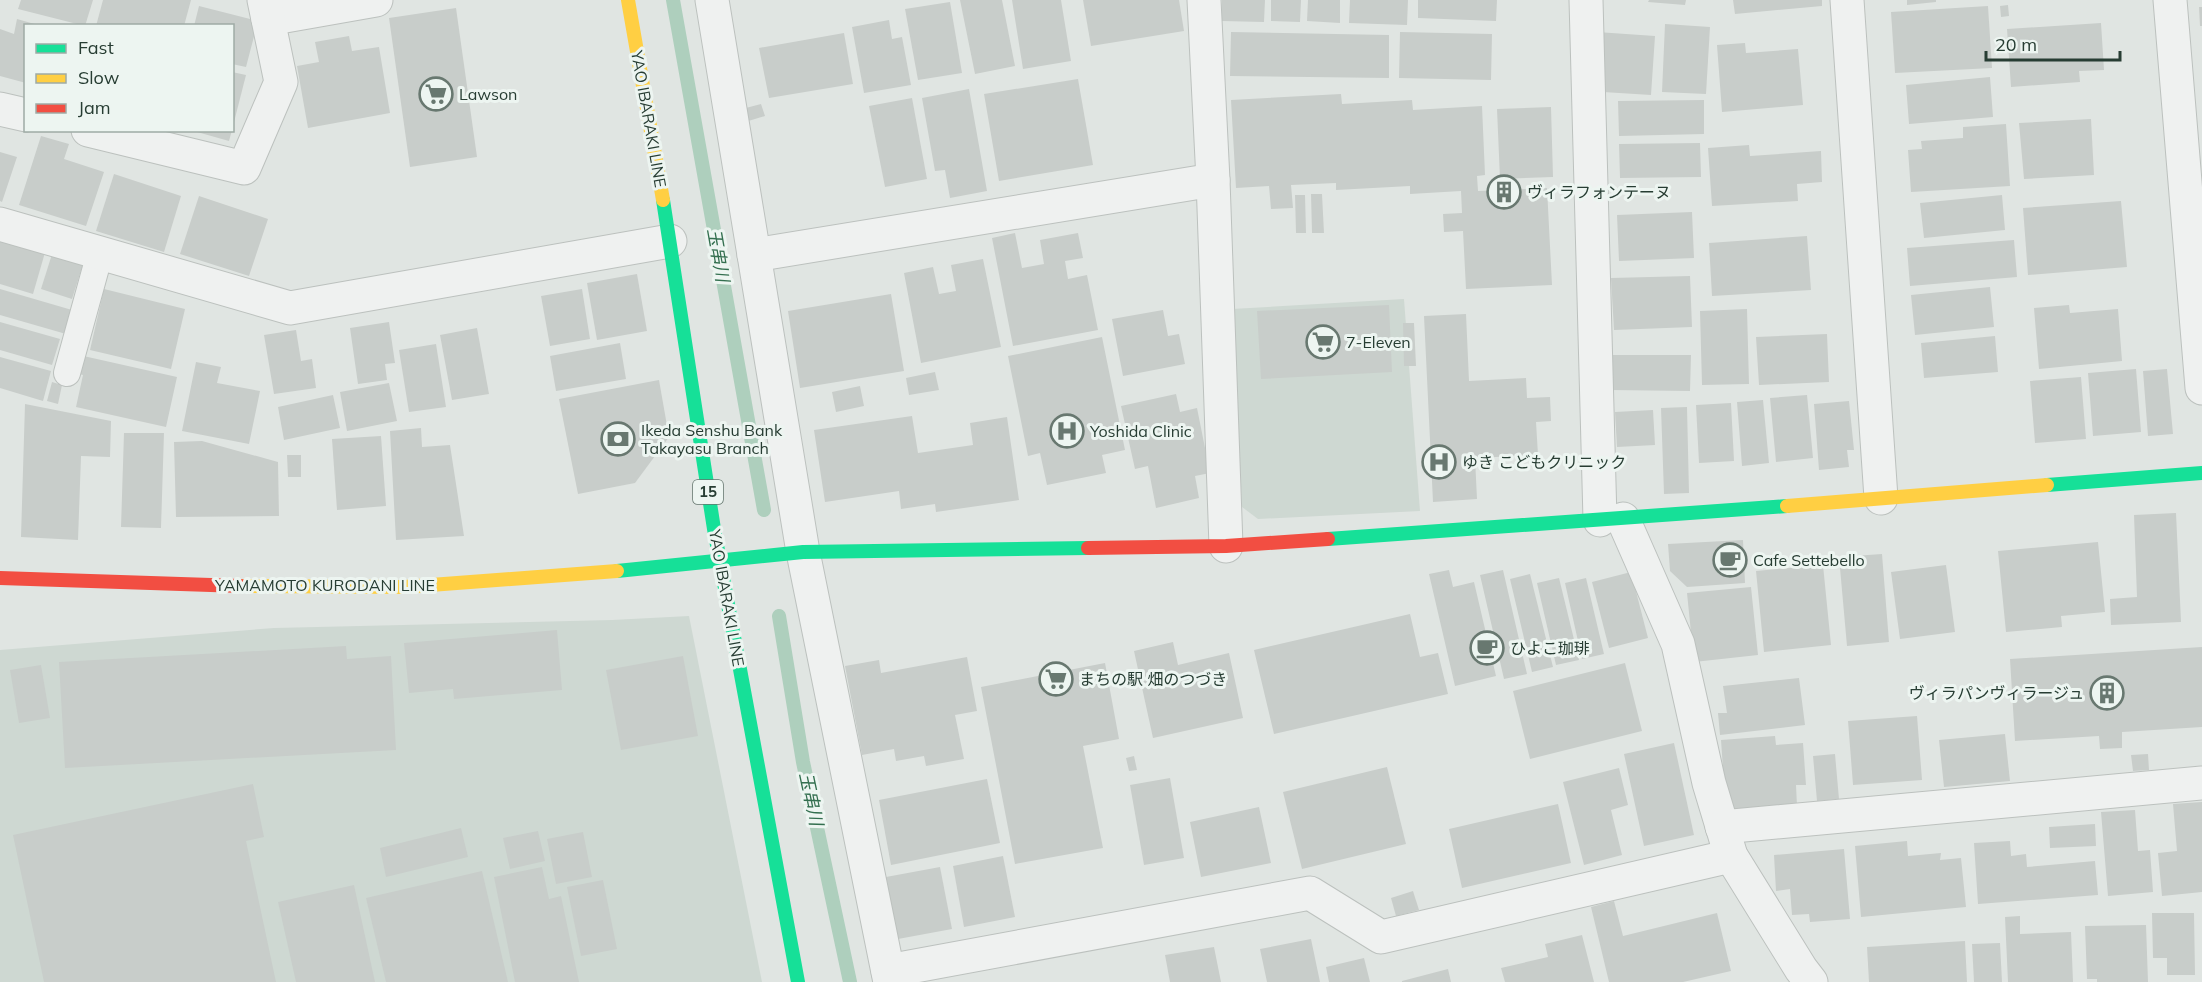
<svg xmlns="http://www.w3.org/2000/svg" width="2202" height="982" font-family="Mulish,'Noto Sans JP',sans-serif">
<rect width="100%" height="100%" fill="#e0e5e2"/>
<g fill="#ced8d2">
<path d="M1404,299L1420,511L1258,519L1242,507L1232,309Z"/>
<path d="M689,616L762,982H0V650L274,628L612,620Z"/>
</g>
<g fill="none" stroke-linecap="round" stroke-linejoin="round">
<g stroke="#aecfbd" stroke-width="14">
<path d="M673,0L764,510"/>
<path d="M779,616L803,762L850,982"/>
</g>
</g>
<g fill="#c8cdca">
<path d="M21,0H93L85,26L18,9Z"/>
<path d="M103,0H191L184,26H96Z"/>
<path d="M960,0H1002L1015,66L975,74Z"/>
<path d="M1012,0H1061L1071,61L1023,69Z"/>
<path d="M1083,0H1179L1184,31L1091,46Z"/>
<path d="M1222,0H1265L1264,22L1222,21Z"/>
<path d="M1271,0H1301L1300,22L1271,21Z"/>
<path d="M1308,0H1340V23L1307,21Z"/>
<path d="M1350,0H1408L1407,25L1349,23Z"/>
<path d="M1418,0H1497L1496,21L1418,18Z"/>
<path d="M1649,0H1686L1685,5L1648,2Z"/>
<path d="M1733,0H1822V6L1735,14Z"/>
<path d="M1907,0H1936V2L1907,5Z"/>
<path d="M950,2L962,73L918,80L905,9Z"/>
<path d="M2008,5L2009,16L2001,17L2000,6Z"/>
<path d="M199,6L258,21L246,67L232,64V26H194Z"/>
<path d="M1988,6L1992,68L1895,73L1891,12Z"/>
<path d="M2199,7H2202V26H2200Z"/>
<path d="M456,8L477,157L410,167L389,18Z"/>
<path d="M17,19L38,25L26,26V83L0,76V29L14,34Z"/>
<path d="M889,20L892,39L902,37L911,85L864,93L852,27Z"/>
<path d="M2101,23L2104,70L2079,71L2080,82L2011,87L2007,29Z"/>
<path d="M1665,24L1710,27L1706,94L1662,92Z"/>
<path d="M1231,32L1389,35V78L1230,76Z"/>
<path d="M1400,32L1492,34L1491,80L1399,78Z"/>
<path d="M1597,32L1655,36L1651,95L1603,92L1605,64H1595Z"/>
<path d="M844,33L853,84L769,98L759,48Z"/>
<path d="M349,36L352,51L379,47L390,113L308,128L297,66L319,62L315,42Z"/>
<path d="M1745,43L1746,53L1798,49L1803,105L1722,112L1717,45Z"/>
<path d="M232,72L246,75L233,126H232Z"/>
<path d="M1990,77L1993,117L1909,124L1906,85Z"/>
<path d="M1078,79L1093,165L999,181L984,94Z"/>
<path d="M969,89L987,191L950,198L945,170L935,171L922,98Z"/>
<path d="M1341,94L1342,104L1412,100L1413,110L1482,106L1485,175L1477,176L1478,191L1547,188L1552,285L1466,289L1463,231L1444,232L1443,214L1462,213L1461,191L1410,194V186L1336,190V183L1291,185L1293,208L1271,209L1269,186L1236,188L1231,100Z"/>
<path d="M912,98L927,179L885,187L869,106Z"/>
<path d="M1704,100V134L1619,136L1618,101Z"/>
<path d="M761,104L765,116L745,122L742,109Z"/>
<path d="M1551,107L1553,177L1500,179L1497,109Z"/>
<path d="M2091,119L2094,175L2024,179L2019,123Z"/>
<path d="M2006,124L2010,186L1911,192L1908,150L1922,149L1921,141L1963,138V127Z"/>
<path d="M190,130H232L229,141Z"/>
<path d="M41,136L69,144L64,159L104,172L86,226L19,205Z"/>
<path d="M1700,143L1701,177L1620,178L1619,144Z"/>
<path d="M1749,145L1750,156L1821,151L1822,182L1797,184L1798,201L1712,206L1708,148Z"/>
<path d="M0,152L17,157L2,202L0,201Z"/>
<path d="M114,174L181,196L164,252L96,231Z"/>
<path d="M1311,194H1322L1324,233H1312Z"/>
<path d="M1295,195H1305L1306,233H1296Z"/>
<path d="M2002,195L2005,230L1924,238L1920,203Z"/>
<path d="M199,196L268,219L249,276L180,254Z"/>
<path d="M2121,201L2127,267L2028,275L2023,208Z"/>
<path d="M1692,212L1694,258L1619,261L1617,215Z"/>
<path d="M1015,233L1022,268L1044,264L1040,240L1078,233L1083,258L1065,261L1068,279L1087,275L1098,330L1013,346L992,238Z"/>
<path d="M0,235L46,249L33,294L0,284Z"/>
<path d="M1807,236L1811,290L1712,296L1709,243Z"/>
<path d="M2014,240L2017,277L1910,286L1907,248Z"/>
<path d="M53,251L84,261L72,299L41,289Z"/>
<path d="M983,259L1001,347L921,363L904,273L933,267L939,294L956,291L951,265Z"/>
<path d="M637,274L647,331L597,340L587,283Z"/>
<path d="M1690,276L1692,327L1614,330L1611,278Z"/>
<path d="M1990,287L1994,327L1915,335L1911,295Z"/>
<path d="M0,289L72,310L66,334L0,315Z"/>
<path d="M104,289L185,309L171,369L90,350Z"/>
<path d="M582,289L590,339L550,346L541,296Z"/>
<path d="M891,294L904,371L800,388L788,311Z"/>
<path d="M1389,305L1392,372L1261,379L1257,311Z"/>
<path d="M2069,305L2070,313L2118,309L2122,361L2039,369L2034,308Z"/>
<path d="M1747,309L1749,384L1702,385L1700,311Z"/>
<path d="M1163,310L1168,336L1179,334L1185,364L1123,376L1112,319Z"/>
<path d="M1466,314L1469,381L1526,378L1527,398L1550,397L1551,421L1536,422L1538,455L1475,458L1477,499L1433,502L1424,316Z"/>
<path d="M0,322L60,339L52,365L0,350Z"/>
<path d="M389,322L395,363L385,364L387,380L358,384L350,328Z"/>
<path d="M1403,323H1414L1416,366H1404Z"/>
<path d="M477,328L489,394L452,400L440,335Z"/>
<path d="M296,330L301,361L312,359L316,388L274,394L264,335Z"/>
<path d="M1827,334L1829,382L1759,385L1756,337Z"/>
<path d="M1995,336L1998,372L1924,378L1921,343Z"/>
<path d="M1102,337L1125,450L1102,455L1106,473L1047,485L1040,453L1028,456L1008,356Z"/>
<path d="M620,343L626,379L556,391L550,356Z"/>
<path d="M436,344L446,407L409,412L399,350Z"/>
<path d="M79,355L177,377L166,427L76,407L83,375L75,373Z"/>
<path d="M1610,355H1691L1690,391L1610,390Z"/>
<path d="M0,357L51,371L43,401L0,388Z"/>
<path d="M196,362L221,367L217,383L260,391L249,444L182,431Z"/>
<path d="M2136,369L2141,432L2093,436L2088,373Z"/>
<path d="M2167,369L2173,434L2148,436L2143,371Z"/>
<path d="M935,372L939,390L909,395L906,378Z"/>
<path d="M2081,377L2086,439L2035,443L2030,381Z"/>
<path d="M659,380L669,437L635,483L578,494L559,399Z"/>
<path d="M52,382L62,385L58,404L47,401Z"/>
<path d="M389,383L397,421L347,431L340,392Z"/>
<path d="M860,386L864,406L836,412L832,392Z"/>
<path d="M1176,394L1180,412L1197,408L1210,473L1195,476L1199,498L1156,508L1148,466L1135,469L1121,406Z"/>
<path d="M333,395L340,428L284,440L278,407Z"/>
<path d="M1807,395L1813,458L1776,462L1770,398Z"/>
<path d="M1763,400L1769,463L1742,466L1737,402Z"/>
<path d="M1849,401L1854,450H1847L1849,467L1819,470L1814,404Z"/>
<path d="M1731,403L1734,461L1699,463L1696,405Z"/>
<path d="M25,404L111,421L110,457L81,456L78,540L21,537Z"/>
<path d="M1687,407L1689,493L1664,494L1661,408Z"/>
<path d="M1653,410L1655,445L1617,447L1615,412Z"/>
<path d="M912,416L918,453L973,445L970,423L1007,417L1019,500L936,512L935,504L901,509L899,491L825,502L814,430Z"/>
<path d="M421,428L422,447L450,445L464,536L396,540L390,431Z"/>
<path d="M124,433H164L161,528L121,527Z"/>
<path d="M381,436L386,506L337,510L332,439Z"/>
<path d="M202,441L278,462L279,516L176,517L174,442Z"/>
<path d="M287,455H301V477H288Z"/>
<path d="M2176,513L2181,622L2111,625L2110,599L2137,597L2134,515Z"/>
<path d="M1743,540L1745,583L1687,587L1670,571L1668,544Z"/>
<path d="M2098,542L2105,612L2061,616L2062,627L2006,632L1998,551Z"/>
<path d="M1882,554L1889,642L1847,646L1839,557Z"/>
<path d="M1823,565L1831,645L1764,652L1756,571Z"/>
<path d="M1946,565L1955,632L1900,639L1891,572Z"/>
<path d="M1449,570L1453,587L1474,582L1496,676L1455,686L1429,574Z"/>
<path d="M1503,570L1527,674L1504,679L1480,575Z"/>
<path d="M1631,572L1648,638L1609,648L1592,582Z"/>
<path d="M1530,574L1553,667L1532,672L1510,579Z"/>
<path d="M1559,578L1579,660L1556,665L1537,583Z"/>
<path d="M1586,578L1604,654L1582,659L1565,583Z"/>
<path d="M1751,587L1758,655L1694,662L1687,593Z"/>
<path d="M1410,614L1420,657L1438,653L1448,694L1274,734L1254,650Z"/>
<path d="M557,630L562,690L454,699L453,689L409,693L404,643Z"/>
<path d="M1173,642L1178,665L1229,653L1243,718L1153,738L1134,651Z"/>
<path d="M346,646L347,659L391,656L396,750L65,768L59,662Z"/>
<path d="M2202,647V727L2122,732V748L2100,749L2099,736L2015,741L2010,659Z"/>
<path d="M683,656L698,736L621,750L606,670Z"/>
<path d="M967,657L977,711L955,715L964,759L926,766L924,756L896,761L894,749L862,755L845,666L879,660L881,673Z"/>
<path d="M1105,663L1119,739L1083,746L1103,848L1015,864L981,687Z"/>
<path d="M1625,663L1642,731L1530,759L1513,691Z"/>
<path d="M41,665L50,718L19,723L10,670Z"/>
<path d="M1799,678L1805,725L1720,735L1718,713H1727L1723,686Z"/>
<path d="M1917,716L1922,780L1853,785L1848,721Z"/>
<path d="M2005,734L2010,781L1944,787L1939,740Z"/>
<path d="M1775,736L1776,745L1803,743L1806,785H1796L1797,806L1726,811L1721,740Z"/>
<path d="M1674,743L1694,835L1644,846L1624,754Z"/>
<path d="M1835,754L1839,799L1817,801L1813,756Z"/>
<path d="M2148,754L2149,770L2133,771L2131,755Z"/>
<path d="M1134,756L1137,770L1129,771L1126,758Z"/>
<path d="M1387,767L1406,844L1302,869L1283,792Z"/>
<path d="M1619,768L1628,805L1611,810L1622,855L1584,865L1563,782Z"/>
<path d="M1170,778L1184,858L1144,865L1130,785Z"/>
<path d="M987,779L1000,843L891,865L879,800Z"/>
<path d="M253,784L264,837L246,841L276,982H44L13,835Z"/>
<path d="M2202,802V892L2162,896L2158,853L2177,851L2173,804Z"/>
<path d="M1558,804L1571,863L1462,888L1449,829Z"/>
<path d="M1259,807L1271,863L1201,877L1190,822Z"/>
<path d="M2135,810L2138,851L2150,850L2153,892L2108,896L2101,812Z"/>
<path d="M2095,824L2096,846L2050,848L2049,827Z"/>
<path d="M461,828L468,857L386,877L380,848Z"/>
<path d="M538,831L545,861L510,869L503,838Z"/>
<path d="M583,832L592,877L556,884L547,839Z"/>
<path d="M1907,841L1908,856L1941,853L1940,860L1961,858L1966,907L1861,917L1855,846Z"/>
<path d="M2010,841L2011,856L2026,854L2027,867L2095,861L2098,895L1978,904L1974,843Z"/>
<path d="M1844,849L1850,919L1810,922L1809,914L1792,915L1790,889L1776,891L1774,855Z"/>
<path d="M1003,856L1015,917L964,927L953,866Z"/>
<path d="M542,867L549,899L561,896L579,982H515L494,877Z"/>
<path d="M940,867L952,929L898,939L886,877Z"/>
<path d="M482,871L508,982H386L366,898Z"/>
<path d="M603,880L617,949L581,956L567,887Z"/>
<path d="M354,885L375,982H296L278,902Z"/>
<path d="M1413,891L1419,910L1396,916L1391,898Z"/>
<path d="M1614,901L1623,936L1717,913L1731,971L1683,982H1609L1591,907Z"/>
<path d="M2152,913H2194L2195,975H2167V958H2153Z"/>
<path d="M2020,916V934L2071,932L2073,982H2008L2005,917Z"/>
<path d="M2146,925L2148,982H2097V979H2087L2085,926Z"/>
<path d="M1582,935L1594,982H1505L1501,968L1548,957L1545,944Z"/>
<path d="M1311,939L1320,982H1267L1260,949Z"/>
<path d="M1965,941L1967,982H1869L1867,947Z"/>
<path d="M2000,943L2002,982H1974L1972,944Z"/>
<path d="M1214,947L1221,982H1170L1165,955Z"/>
<path d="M1364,958L1370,982H1329L1326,967Z"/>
<path d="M1448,969L1451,982H1402V981Z"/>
</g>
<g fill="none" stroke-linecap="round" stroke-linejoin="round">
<defs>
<path id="lane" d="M67,373L100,253"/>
<g id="street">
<path d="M712,0L803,552L890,982"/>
<path d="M1204,0L1213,180L1226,546"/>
<path d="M1586,0L1600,520"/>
<path d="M1847,0L1881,498"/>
<path d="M2170,0L2202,388"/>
<path d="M268,19L376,0"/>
<path d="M0,109L26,115"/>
<path d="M88,130L244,168L281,82L264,0"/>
<path d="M0,224L290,308L670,241"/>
<path d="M754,255L1213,180"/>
<path d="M1623,519L1678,644L1709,783L1731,856L1801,969L1811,982"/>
<path d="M1722,827L2202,783"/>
<path d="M888,971L1310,893L1381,937L1731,856"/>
</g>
</defs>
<use href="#lane" stroke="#bcc1be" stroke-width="28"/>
<use href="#street" stroke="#bcc1be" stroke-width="35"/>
<use href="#lane" stroke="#eff1f0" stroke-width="26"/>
<use href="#street" stroke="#eff1f0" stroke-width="33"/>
<g stroke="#16e098" stroke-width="14">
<path d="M663,200L714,529L798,982"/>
<path d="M2047,485L2202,473"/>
<path d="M1328,539L1787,506"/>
<path d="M617,571L803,552L1088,548"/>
</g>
<g stroke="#ffcf43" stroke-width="14">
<path d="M628,0L663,200"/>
<path d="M1787,506L2047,485"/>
<path d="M241,586L404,587L617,571"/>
</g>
<g stroke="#f24e42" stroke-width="14">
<path d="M1088,548L1226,546L1328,539"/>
<path d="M0,578L241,586"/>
</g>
</g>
<defs>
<symbol id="supermarket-ring" viewBox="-11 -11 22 22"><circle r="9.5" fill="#edf5f1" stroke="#687870" stroke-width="1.5"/><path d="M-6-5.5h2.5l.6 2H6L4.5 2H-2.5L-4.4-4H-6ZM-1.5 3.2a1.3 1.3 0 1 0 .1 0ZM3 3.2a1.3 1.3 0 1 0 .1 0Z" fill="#687870"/></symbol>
<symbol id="building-ring" viewBox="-11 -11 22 22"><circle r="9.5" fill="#edf5f1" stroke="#687870" stroke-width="1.5"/><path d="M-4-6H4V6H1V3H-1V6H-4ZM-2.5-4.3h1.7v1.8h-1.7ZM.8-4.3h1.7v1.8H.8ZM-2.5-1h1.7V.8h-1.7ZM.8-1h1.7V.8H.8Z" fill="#687870"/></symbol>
<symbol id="hospital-ring" viewBox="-11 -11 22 22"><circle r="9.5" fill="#edf5f1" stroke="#687870" stroke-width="1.5"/><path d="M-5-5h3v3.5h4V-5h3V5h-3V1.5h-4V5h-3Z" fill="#687870"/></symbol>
<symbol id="bank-ring" viewBox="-11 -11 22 22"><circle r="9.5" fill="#edf5f1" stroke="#687870" stroke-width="1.5"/><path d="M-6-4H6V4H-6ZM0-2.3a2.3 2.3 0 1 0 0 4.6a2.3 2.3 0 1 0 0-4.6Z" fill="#687870"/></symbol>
<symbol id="cafe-ring" viewBox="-11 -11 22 22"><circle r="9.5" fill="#edf5f1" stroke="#687870" stroke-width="1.5"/><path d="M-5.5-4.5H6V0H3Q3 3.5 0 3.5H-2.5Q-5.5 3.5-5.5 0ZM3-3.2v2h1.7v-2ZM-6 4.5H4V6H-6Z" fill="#687870"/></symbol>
</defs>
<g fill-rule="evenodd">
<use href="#supermarket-ring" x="417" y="75" width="38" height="38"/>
<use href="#building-ring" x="1485" y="173" width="38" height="38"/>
<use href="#supermarket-ring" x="1304" y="323" width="38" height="38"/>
<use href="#hospital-ring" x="1048" y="412" width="38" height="38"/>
<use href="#bank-ring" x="599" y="420" width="38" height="38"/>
<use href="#hospital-ring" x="1420" y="443" width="38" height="38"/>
<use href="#cafe-ring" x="1711" y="541" width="38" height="38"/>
<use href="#cafe-ring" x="1468" y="629" width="38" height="38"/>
<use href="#supermarket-ring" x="1037" y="660" width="38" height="38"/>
<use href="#building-ring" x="2088" y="674" width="38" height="38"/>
</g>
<g text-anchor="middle" stroke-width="6" stroke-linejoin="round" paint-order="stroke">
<rect fill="#edf5f1" stroke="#62746c" stroke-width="1.5" x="693" y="480" width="30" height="24" rx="4.5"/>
<g font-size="15" font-weight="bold" fill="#273d33">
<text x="708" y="497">15</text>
</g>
<g font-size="16" fill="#273d33" stroke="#edf5f1" text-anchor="start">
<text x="459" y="100">Lawson</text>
<text x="1527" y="198">ヴィラフォンテーヌ</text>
<text x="1346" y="348">7-Eleven</text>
<text x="641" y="436">Ikeda Senshu Bank<tspan x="641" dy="18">Takayasu Branch</tspan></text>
<text x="1090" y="437">Yoshida Clinic</text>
<text x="1462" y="468">ゆき こどもクリニック</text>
<text x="1753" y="566">Cafe Settebello</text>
<text x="1510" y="654">ひよこ珈琲</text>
<text x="1079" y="685">まちの駅 畑のつづき</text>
<text x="2084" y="699" text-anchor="end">ヴィラパンヴィラージュ</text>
</g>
<g font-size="16" fill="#273d33" stroke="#edf5f1">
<text transform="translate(649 119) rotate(80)" y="6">YAO IBARAKI LINE</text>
<text x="325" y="591">YAMAMOTO KURODANI LINE</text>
<text transform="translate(727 598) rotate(80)" y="6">YAO IBARAKI LINE</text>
</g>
<g font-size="18" font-style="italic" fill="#336f4f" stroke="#edf5f1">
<text transform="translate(718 255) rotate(80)" y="6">玉串川</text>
<text transform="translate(811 799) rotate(78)" y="6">玉串川</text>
</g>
</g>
<rect x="24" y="24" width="210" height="108" fill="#edf5f1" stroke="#9eaba5" stroke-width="1.5"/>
<rect x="36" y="44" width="30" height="9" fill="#16e098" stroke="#9eaba5" stroke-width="1.5"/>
<text x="78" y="54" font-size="18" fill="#273d33">Fast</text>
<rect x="36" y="74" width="30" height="9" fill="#ffcf43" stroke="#9eaba5" stroke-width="1.5"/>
<text x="78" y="84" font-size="18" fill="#273d33">Slow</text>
<rect x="36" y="104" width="30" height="9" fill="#f24e42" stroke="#9eaba5" stroke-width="1.5"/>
<text x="78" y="114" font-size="18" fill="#273d33">Jam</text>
<path d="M1986 51v9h134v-9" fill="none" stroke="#273d33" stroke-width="3"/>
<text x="1995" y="51" font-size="18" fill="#273d33" stroke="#edf5f1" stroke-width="4.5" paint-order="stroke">20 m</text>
</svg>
